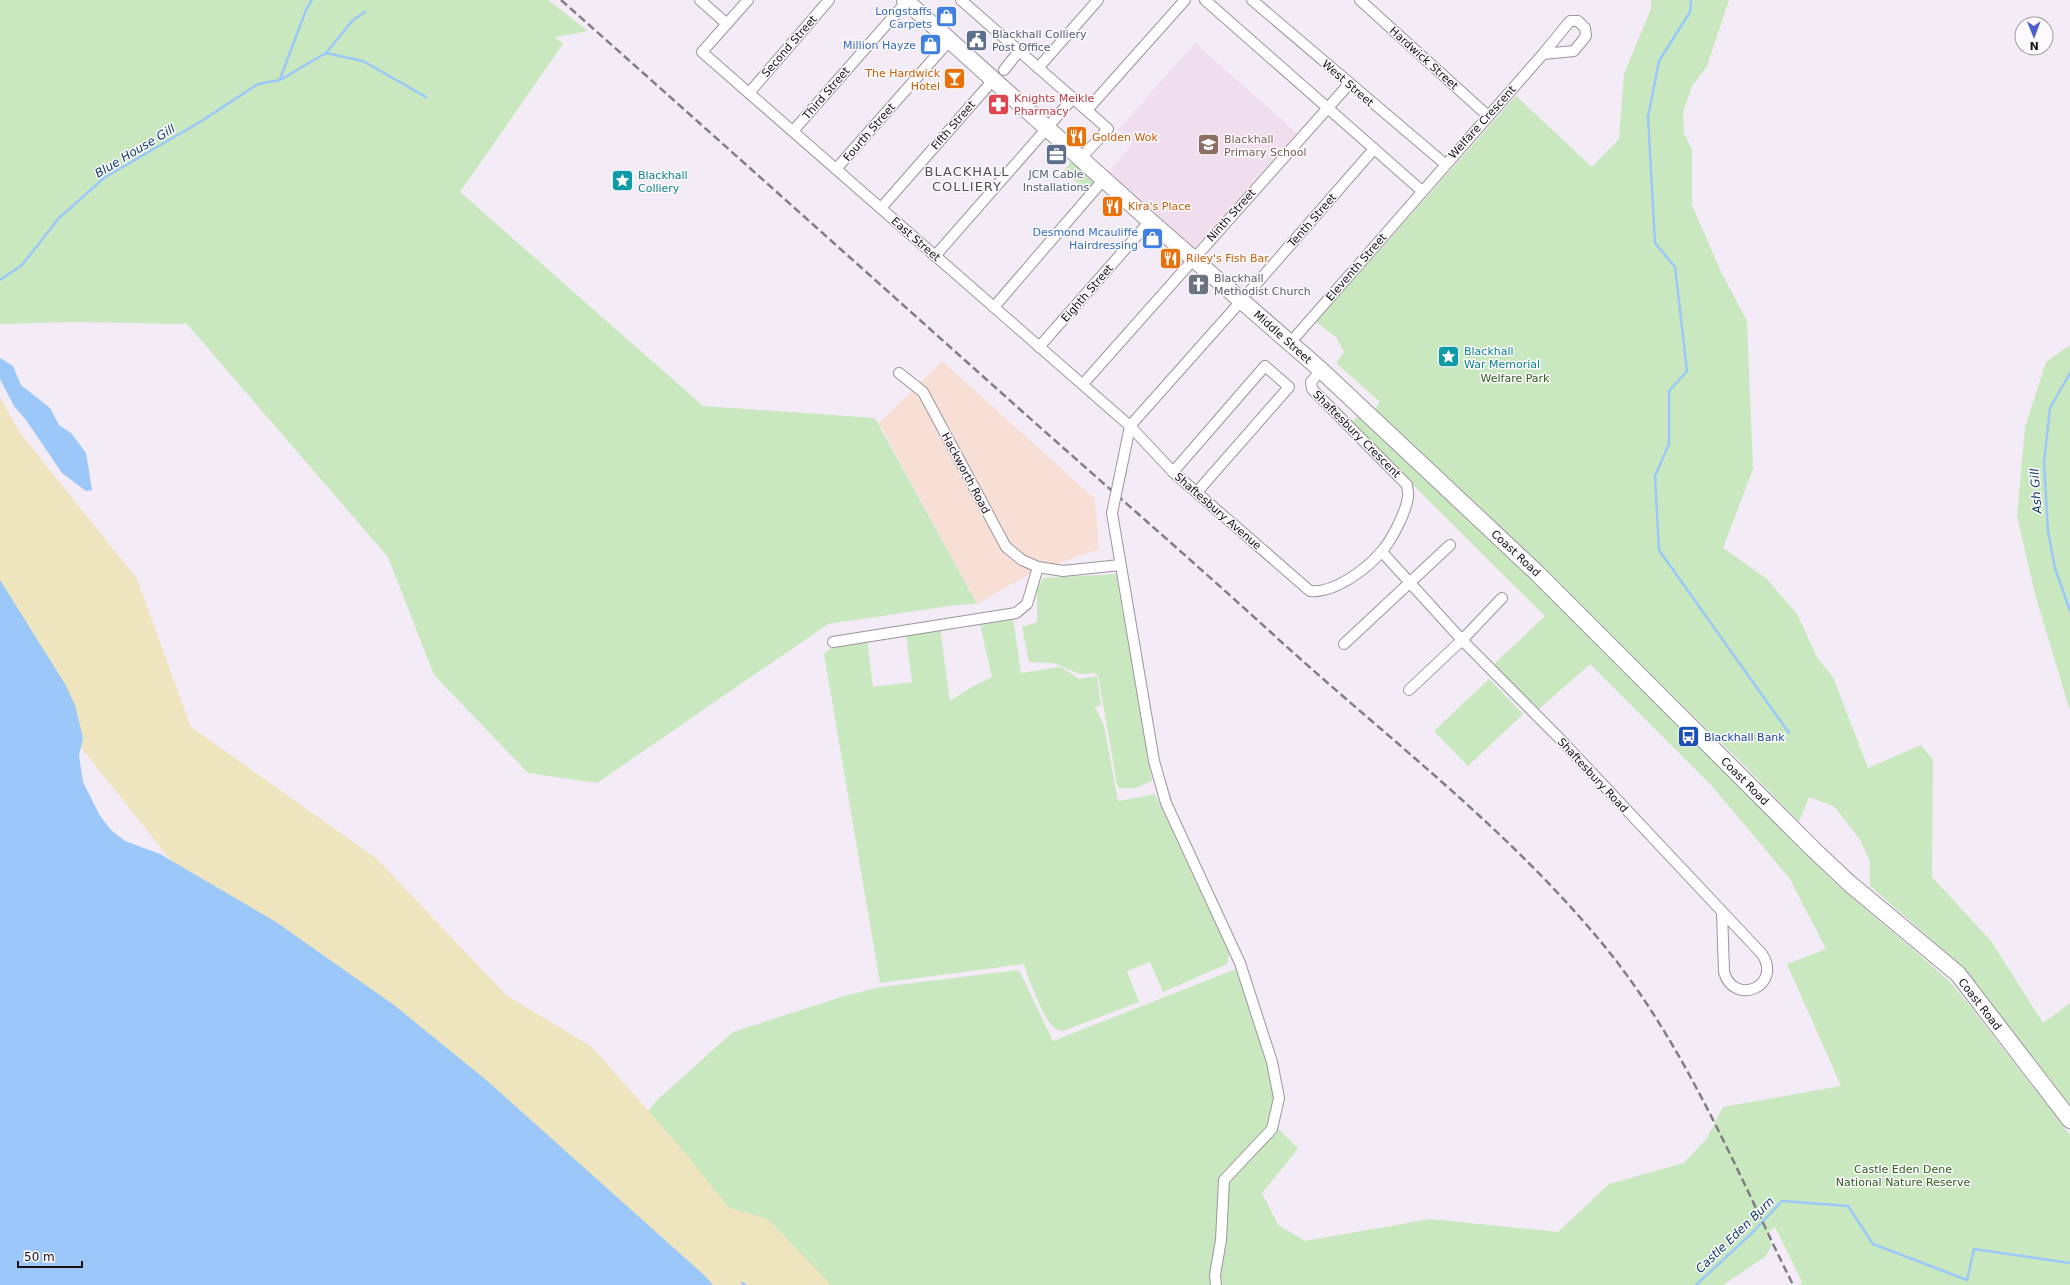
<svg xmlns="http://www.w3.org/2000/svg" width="2070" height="1285" font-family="'DejaVu Sans',sans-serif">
<rect width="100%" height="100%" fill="#f3ebf5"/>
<path fill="#f7dfd5" d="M942,361L1095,499L1099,549L1033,572L977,604L879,423Z"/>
<path fill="#f0deee" d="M1195,43L1297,133L1193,250L1107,173L1133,143L1118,130Z"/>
<g fill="#c9e8c0">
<path d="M0,0H548L588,31L555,37L563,44L460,192L703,406L875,418L977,604L956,605L828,624L597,783L528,773L434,675L388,557L187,324L75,322L0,324Z"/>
<path d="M1651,0H1729L1707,66L1692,86L1683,112L1684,133L1692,150V205L1721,272L1747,321L1753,469L1723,548L1766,578L1797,614L1818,659L1833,677L1868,768L1921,745L1933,760L1932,877L1991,941L2043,1023L2070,1003V1109L1977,985L1941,948L1870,886V861L1860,840L1835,807L1809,797L1799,822L1740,761L1375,409L1380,402L1336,363L1344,352L1336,337L1316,322L1516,96L1592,167L1619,139L1624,74L1651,9Z"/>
<path d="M1072,161L1095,182L1087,192L1063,171Z"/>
<path d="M2070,345V711L2035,594L2017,516L2025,427L2046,362Z"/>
<path d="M1359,415L1474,521L1836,884L1923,958L1950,982L1974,1011L2070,1135V1285H1800L1802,1282L1775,1227L1766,1234L1772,1245L1765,1257L1723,1285H713L604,1167L656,1101L733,1032L844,996L881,987L1019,970L1053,1041L1241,967L1279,1098L1274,1124L1298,1149L1262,1193L1278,1225L1305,1241L1430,1219L1558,1232L1609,1184L1684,1163L1707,1138L1723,1107L1841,1086L1787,964L1826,949L1790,879L1712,786L1590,664L1538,710L1494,664L1545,616L1418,490L1352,422Z"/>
<path d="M1116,574L1152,781L1135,788H1119L1117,784L1098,675L1094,673L1080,674L1053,663L1029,662L1022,627L1037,622V590L1043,578Z"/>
<path d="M1013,618L1021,673L1061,667L1079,679L1097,676L1101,705L1095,707L1104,726L1118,801L1155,794L1229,953L1227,964L1163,992L1150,962L1127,971L1139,1002L1063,1031C1058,1030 1053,1028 1050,1023C1040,1010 1029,980 1024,964L880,983L824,654L836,643L867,639L873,687L912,682L906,634L940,629L950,701L968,689L992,677L980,624Z"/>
<path d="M1489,679L1523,714L1468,766L1434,731Z"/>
</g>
<path fill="#eee5bf" d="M0,397L20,433L137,579L191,727L377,859L507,996L592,1047L682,1149L729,1208L768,1219L831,1285H616L197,893L11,660L0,652Z"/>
<g fill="#9bc8f8">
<path d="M0,358L13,366L21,385L50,408L59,425L71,433L86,453L92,490L86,491L62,473L26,420L14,406L0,379Z"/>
<path d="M0,580L65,684L75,705L83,738L79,756L83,782L100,816L111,830L125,841L160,854L276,922L394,1005L485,1079L704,1275L713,1285H0Z"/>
</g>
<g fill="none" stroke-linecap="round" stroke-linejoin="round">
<g stroke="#9bc8f8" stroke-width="2.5">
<path d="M1691,0L1690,12L1659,61L1648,117L1655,243L1675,267L1687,371L1669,391V444L1655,476L1659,550L1789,733"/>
<path d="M326,53L353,20L365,12"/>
<path d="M280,79L306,10L312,0"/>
<path d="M0,280L22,265L59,218L104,178L200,122L258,84L280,80L326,53L363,61L426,97"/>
<path d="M2070,373L2050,408L2044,462L2048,531L2055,568L2070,611"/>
<path d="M742,1283L745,1285"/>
<path d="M1696,1285L1753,1232L1782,1201L1848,1206L1873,1244L1967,1280L1974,1249L2070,1263"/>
</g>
<defs>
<g id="street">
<path d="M700,0L727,24"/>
<path d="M748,0L702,52L1130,426L1173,472L1310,591C1333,594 1367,569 1381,552C1392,540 1406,512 1408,497C1409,493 1407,488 1407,485L1312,389L1311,382L1321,370"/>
<path d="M961,0L1108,129L1081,158"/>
<path d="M1205,0L1422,191"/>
<path d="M1252,0L1445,164"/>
<path d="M1360,0L1488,116"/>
<path d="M1038,68L1098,0"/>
<path d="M1004,70L1019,51"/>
<path d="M749,93L829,0"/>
<path d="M1087,110L1185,0"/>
<path d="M1053,121L1073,98"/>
<path d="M793,131L907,1"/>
<path d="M836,169L950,40"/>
<path d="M881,208L994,79"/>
<path d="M935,256L1048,127"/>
<path d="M1250,291L1374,149"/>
<path d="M994,307L1104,179"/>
<path d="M1290,343L1543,54L1570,21H1578L1585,28L1586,36L1574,51L1543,54"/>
<path d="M1039,347L1150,221"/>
<path d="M899,373L923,392L1006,547L1022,560L1038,567"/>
<path d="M1083,384L1349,84"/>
<path d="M1121,470L1130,426L1242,300"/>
<path d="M1173,472L1265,366L1289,387L1197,492"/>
<path d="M1112,513L1154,761L1166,803L1240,963L1272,1062L1279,1098L1272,1129L1224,1180L1221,1240L1215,1275L1216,1285"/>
<path d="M1382,552L1462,640L1561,740L1762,954C1783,986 1734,1007 1724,972L1722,912"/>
<path d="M833,642L1016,613L1027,604L1038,567L1063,571L1120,565"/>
<path d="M1344,644L1450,545"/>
<path d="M1409,690L1462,640L1502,598"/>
</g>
<path id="primary" d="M905,0L1150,221L1321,370L1537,573L1813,849L1849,883L1958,974L2070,1120"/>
</defs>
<use href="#street" stroke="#9c959e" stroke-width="12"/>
<use href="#primary" stroke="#9c959e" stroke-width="18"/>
<use href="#street" stroke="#fff" stroke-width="10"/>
<use href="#primary" stroke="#fff" stroke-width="16"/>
<path stroke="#817d83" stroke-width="2.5" stroke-dasharray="8 4" stroke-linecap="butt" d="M561,0C719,140 876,281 1033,421C1114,493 1196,564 1276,637C1389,740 1514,833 1610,953C1688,1051 1738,1174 1793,1285"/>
<defs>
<path id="street-bridge" d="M1112,513L1121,470"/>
</defs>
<use href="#street-bridge" stroke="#9c959e" stroke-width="12" stroke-linecap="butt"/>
<use href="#street-bridge" stroke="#fff" stroke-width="10"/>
</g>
<defs>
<symbol id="shop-square" viewBox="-11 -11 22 22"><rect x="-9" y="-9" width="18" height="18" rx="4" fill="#3f7fe0" stroke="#fdfafe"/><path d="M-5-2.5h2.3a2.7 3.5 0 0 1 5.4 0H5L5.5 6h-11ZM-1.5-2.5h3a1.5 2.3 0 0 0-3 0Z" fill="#fff"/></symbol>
<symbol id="civic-square" viewBox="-11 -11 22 22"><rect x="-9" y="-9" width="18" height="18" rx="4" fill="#5c6f8a" stroke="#fdfafe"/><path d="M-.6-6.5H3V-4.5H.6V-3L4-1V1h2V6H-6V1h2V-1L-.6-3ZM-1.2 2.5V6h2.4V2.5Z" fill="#fff"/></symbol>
<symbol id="bar-square" viewBox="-11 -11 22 22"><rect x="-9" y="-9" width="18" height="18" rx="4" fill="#e8710a" stroke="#fdfafe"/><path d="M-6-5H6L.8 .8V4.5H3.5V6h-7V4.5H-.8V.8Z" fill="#fff"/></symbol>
<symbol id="pharmacy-square" viewBox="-11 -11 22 22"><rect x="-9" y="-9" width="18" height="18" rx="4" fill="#e0444e" stroke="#fdfafe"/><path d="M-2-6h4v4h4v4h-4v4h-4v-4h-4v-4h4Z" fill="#fff"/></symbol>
<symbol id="restaurant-square" viewBox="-11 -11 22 22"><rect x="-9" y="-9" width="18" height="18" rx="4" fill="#e8710a" stroke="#fdfafe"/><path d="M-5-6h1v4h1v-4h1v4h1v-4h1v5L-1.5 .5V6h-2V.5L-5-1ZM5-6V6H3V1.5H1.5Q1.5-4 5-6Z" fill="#fff"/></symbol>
<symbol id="school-square" viewBox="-11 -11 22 22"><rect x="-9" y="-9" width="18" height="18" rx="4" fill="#8d6e63" stroke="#fdfafe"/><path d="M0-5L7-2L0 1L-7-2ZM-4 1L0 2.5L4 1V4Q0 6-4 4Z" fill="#fff"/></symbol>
<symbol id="office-square" viewBox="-11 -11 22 22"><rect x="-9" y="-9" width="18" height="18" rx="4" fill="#5c6f8a" stroke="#fdfafe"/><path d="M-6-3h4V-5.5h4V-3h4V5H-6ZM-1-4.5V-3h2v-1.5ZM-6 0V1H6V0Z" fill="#fff"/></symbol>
<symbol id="sight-square" viewBox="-11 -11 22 22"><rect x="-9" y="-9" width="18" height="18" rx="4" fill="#0f9aa8" stroke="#fdfafe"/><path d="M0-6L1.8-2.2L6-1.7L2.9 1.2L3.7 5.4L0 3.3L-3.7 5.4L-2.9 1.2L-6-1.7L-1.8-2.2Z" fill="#fff"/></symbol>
<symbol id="church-square" viewBox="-11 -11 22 22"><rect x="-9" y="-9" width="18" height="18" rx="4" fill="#6b7280" stroke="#fdfafe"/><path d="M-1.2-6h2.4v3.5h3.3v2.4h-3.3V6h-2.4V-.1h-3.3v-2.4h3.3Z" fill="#fff"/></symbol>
<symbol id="bus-square" viewBox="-11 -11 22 22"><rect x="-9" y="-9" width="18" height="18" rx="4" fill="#1a4fb4" stroke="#fdfafe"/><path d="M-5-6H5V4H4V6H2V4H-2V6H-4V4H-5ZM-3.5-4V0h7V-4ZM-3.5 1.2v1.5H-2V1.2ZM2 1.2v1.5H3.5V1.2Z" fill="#fff"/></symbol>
</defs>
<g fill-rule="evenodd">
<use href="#shop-square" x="934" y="4" width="25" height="25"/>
<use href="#civic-square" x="964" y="28" width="25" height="25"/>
<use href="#shop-square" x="918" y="32" width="25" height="25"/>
<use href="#bar-square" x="942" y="66" width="25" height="25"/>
<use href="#pharmacy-square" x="986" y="92" width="25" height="25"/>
<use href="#restaurant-square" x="1064" y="124" width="25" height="25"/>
<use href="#school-square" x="1196" y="132" width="25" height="25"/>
<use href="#office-square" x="1044" y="142" width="25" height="25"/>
<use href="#sight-square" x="610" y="168" width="25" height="25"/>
<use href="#restaurant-square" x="1100" y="194" width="25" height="25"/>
<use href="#shop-square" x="1140" y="226" width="25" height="25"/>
<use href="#restaurant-square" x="1158" y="246" width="25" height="25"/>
<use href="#church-square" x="1186" y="272" width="25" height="25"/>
<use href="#sight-square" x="1436" y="344" width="25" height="25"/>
<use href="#bus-square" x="1676" y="724" width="25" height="25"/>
</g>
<g text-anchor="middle" stroke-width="3" stroke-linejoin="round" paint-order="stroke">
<g font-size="11" fill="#366cbe" stroke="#fdfafe" text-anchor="end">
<text x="932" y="15">Longstaffs<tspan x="932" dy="13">Carpets</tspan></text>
<text x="916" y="49">Million Hayze</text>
<text x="1138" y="236">Desmond Mcauliffe<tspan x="1138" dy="13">Hairdressing</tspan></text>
</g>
<g font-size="11" fill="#4e5e75" stroke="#fdfafe" text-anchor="start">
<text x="992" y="38">Blackhall Colliery<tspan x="992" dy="13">Post Office</tspan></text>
<text x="1056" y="178" text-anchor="middle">JCM Cable<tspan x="1056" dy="13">Installations</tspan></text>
</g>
<g font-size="11" fill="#131114" stroke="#fdfafe">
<text transform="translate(789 46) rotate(-49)" y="4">Second Street</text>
<text transform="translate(1424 58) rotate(42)" y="4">Hardwick Street</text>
<text transform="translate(1348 83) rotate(41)" y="4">West Street</text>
<text transform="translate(826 93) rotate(-49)" y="4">Third Street</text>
<text transform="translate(1482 122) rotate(-48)" y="4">Welfare Crescent</text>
<text transform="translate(953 125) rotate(-49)" y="4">Fifth Street</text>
<text transform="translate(869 132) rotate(-49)" y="4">Fourth Street</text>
<text transform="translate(1231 215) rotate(-48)" y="4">Ninth Street</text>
<text transform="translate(1312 220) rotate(-49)" y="4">Tenth Street</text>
<text transform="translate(916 239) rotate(41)" y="4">East Street</text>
<text transform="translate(1356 267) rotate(-49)" y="4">Eleventh Street</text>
<text transform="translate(1087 293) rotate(-49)" y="4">Eighth Street</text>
<text transform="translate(1283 337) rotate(42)" y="4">Middle Street</text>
<text transform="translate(1357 434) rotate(45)" y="4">Shaftesbury Crescent</text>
<text transform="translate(966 473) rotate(62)" y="4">Hackworth Road</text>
<text transform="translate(1218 511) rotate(41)" y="4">Shaftesbury Avenue</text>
<text transform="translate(1516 553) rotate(43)" y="4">Coast Road</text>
<text transform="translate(1593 775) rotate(47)" y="4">Shaftesbury Road</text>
<text transform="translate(1745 781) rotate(45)" y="4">Coast Road</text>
<text transform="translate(1980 1004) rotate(52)" y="4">Coast Road</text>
</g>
<g font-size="11" fill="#c56008" stroke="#fdfafe" text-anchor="start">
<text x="940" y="77" text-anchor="end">The Hardwick<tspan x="940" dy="13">Hotel</tspan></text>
<text x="1092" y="141">Golden Wok</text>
<text x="1128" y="210">Kira's Place</text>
<text x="1186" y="262">Riley's Fish Bar</text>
</g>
<g font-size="11" fill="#be3a42" stroke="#fdfafe" text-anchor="start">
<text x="1014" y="102">Knights Meikle<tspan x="1014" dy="13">Pharmacy</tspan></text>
</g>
<g font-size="11" fill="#785e54" stroke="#fdfafe" text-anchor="start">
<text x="1224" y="143">Blackhall<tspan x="1224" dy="13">Primary School</tspan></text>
</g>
<g font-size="11" fill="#0d838f" stroke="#fdfafe" text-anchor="start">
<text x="638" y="179">Blackhall<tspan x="638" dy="13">Colliery</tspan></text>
<text x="1464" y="355">Blackhall<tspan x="1464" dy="13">War Memorial</tspan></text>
</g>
<g font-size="11" fill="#5b616d" stroke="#fdfafe" text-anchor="start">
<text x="1214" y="282">Blackhall<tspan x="1214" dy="13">Methodist Church</tspan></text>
</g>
<g font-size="11" fill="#2e601c" stroke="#fdfafe">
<text x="1515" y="382">Welfare Park</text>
<text x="1903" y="1173">Castle Eden Dene<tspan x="1903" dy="13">National Nature Reserve</tspan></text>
</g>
<g font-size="11" fill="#164399" stroke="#fdfafe" text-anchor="start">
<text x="1704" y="741">Blackhall Bank</text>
</g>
<g font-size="12" font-style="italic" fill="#0f3f6a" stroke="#fdfafe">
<text transform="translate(135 151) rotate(-31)" y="4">Blue House Gill</text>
<text transform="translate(2036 491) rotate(-94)" y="4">Ash Gill</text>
<text transform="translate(1735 1235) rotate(-44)" y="4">Castle Eden Burn</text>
</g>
<g font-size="13" letter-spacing="1" fill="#554f56" stroke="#fdfafe">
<text x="967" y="176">BLACKHALL<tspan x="967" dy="15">COLLIERY</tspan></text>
</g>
</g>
<g transform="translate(2034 36) rotate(179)"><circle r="19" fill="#fdfafe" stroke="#9f9da0"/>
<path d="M0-3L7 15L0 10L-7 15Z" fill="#4e5dd2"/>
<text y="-6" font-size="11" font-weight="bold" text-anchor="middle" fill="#131114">N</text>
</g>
<path d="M18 1261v6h64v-6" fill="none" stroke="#131114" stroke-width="2"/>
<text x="24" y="1261" font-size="12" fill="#131114" stroke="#fdfafe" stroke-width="3" paint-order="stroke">50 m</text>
</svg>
